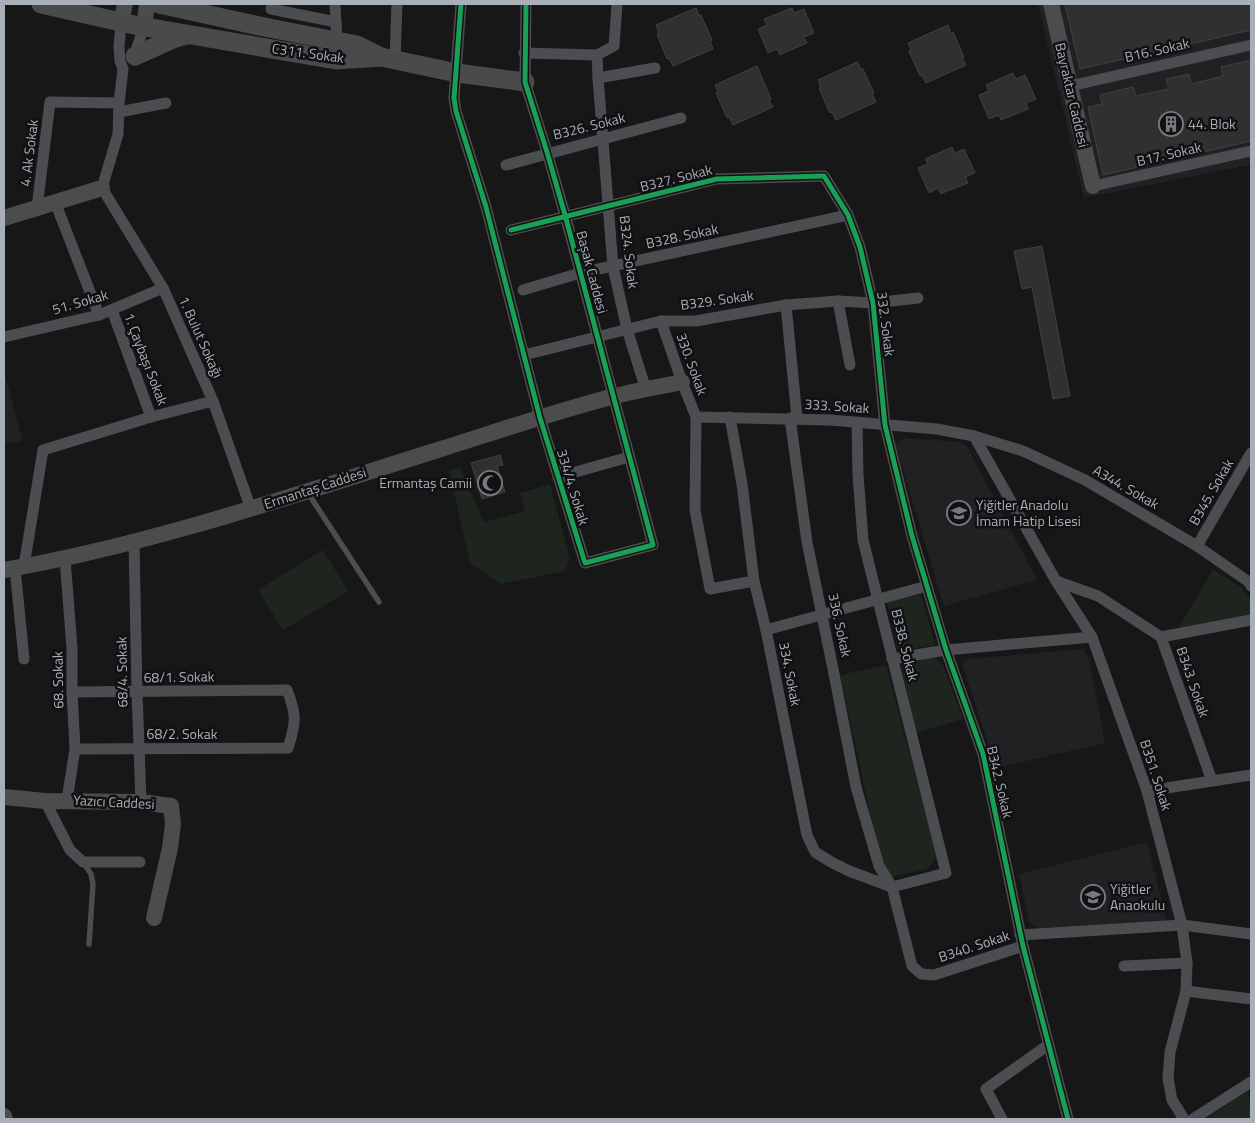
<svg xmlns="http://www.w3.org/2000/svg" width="1255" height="1123" font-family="'Titillium Web',sans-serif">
<rect width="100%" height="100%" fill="#171717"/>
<g fill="#212123">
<path d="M1038,4H1251V165L1084,198Z"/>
<path d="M4,371L23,441L4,445Z"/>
<path d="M905,438L960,442L967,446L1037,580L944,606L895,443Z"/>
<path d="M1084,649L1090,663L1105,743L996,768L962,664L967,659Z"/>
<path d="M1147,842L1167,921L1038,928L1029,922L1019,874Z"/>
</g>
<g fill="#1e241e">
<path d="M460,468L484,522L525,511L520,493L550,484L570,559L565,571L501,584L470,563L449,471Z"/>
<path d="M323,550L348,591L283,630L258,590Z"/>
<path d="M1213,570L1241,587L1251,599V617L1178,628Z"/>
<path d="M921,594L935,645L898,651L887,602Z"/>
<path d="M933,657L943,665L963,719L915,733L901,664Z"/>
<path d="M886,665L934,846L936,858L927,869L891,877L882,868L840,675Z"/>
<path d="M1248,1091L1251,1106V1119H1206Z"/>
</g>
<g fill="#303031" stroke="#3f4143">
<path d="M1065,4H1251V30L1080,69Z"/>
<path d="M696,8L699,16L701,15L712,40L710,41L713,49L673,66L669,58L667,59L657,34L659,33L656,25Z"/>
<path d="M792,8L794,13L804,9L814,33L804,37L807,43L786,52L780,55L777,49L768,53L758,29L767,25L764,19Z"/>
<path d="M948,25L951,33L953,32L964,57L962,58L966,65L926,83L922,75L920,76L909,51H911L908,43Z"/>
<path d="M1251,60V141L1103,175L1088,107L1102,104L1100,95L1133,87L1136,96L1169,89L1166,79L1189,74L1191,84L1223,76L1221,67Z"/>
<path d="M857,62L861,69H863L874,93L872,94L876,102L836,120L832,112L830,113L819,88L821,87L818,80Z"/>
<path d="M757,66L771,99L769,100L773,107L733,125L729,117L727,118L716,93L718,92L715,85Z"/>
<path d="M1013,73L1016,79L1025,75L1036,99L1026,103L1028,109L1001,120L999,115L989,119L979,95L989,91L986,85Z"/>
<path d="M952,147L955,153L964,149L975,173L965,177L968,183L947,191L941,194L938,188L929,193L918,168L928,164L925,159Z"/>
<path d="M1042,246L1070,396L1053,399L1032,287L1022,289L1014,251Z"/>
<path d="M500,455L503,465L497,466L505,492L482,499L471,463Z"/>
</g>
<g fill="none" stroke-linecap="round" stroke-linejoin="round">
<g stroke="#4c4d50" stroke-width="5.5">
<path d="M308,493L379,602"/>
<path d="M83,862L91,874L93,884L89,944"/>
</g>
<g stroke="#4c4d50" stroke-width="11">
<path d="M272,4L271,9L336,22"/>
<path d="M335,4L337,41"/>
<path d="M461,4L454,98L456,111L486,207L540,418L585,563L653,545L565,215L547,152L525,82L526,4"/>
<path d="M617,4L614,46L597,55L598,78L613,267L627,329L646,390"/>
<path d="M121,22L119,47L120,61L123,69L119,103L118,134L102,188L163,288L213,401L251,509"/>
<path d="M524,53L597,55"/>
<path d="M134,57L144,26"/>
<path d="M395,59L397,4"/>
<path d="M598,78L655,68"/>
<path d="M1070,86L1251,45"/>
<path d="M119,112L166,103"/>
<path d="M506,165L681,118"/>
<path d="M1093,186L1251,151"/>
<path d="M55,202L99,315"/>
<path d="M37,208L50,102L119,103"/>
<path d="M511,230L717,179L824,176L848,215L860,247L873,303L885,425L912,536L946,650L983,754L1023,946L1068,1119"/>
<path d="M523,290L580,273L848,215"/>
<path d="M838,301L850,365"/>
<path d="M786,305L797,418"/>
<path d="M112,310L151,417L213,401"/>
<path d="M661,321L682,382L696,417L695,510L710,589L754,581"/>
<path d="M4,337L99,315L163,288"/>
<path d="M524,355L661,321H696L786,305L838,301L873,303L918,298"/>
<path d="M696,417L830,420L937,429L974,436L1023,451L1085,480L1197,546L1249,582L1251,586"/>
<path d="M730,417L742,484L754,581L766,630L807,835L815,852L831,862L849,871L892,887L946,873L863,540L858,475L857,422"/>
<path d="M790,418L807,542L835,679L856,787L879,866L892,887L912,966L921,974L934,975L1023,946"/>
<path d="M974,436L1056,581L1098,596L1161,637L1212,781"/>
<path d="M558,477L629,457"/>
<path d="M134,542L137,692L141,802"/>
<path d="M1197,546L1251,453"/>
<path d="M65,559L72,648V692L75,749L67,800"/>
<path d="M24,566L43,450L151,417"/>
<path d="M15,568L24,659"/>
<path d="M1056,581L1092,637L1147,791L1182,925L1187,963L1186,991L1170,1052L1168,1078L1172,1100L1184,1119"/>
<path d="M766,630L927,586"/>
<path d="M1161,637L1251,620"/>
<path d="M892,659L946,650L1092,637"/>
<path d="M72,692L287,690C297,715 296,723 288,748L75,749"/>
<path d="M1147,791L1251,775"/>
<path d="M45,801L70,850L83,862H140"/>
<path d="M1020,935L1182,925L1251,934"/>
<path d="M1124,966L1187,963"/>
<path d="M1186,991L1251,999"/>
<path d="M1002,1119L986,1089L1048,1045"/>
<path d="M1193,1119L1251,1082"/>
</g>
<g stroke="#4b4c4e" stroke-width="16">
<path d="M1051,4L1093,186"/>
<path d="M121,22L125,4"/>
<path d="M144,26L147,4"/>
<path d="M4,218L102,188"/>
<path d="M4,570C153,544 297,494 441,449C498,431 554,412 611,397C634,391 658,387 682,382"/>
<path d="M4,797L45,801L141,802L171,806L173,824L170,848L154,918"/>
<path d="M4,1116L5,1119"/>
</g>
<g stroke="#494a4c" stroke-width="19">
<path d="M41,4L134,25L336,60L381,57L457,73L525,82"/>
<path d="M159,4L269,28L357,45L381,57"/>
<path d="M135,56L175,38L187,35"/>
</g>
<defs>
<g id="cycleway">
<path d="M461,4L454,98L456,111L486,207L540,418L585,563L653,545L565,215L547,152L525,82L526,4"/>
<path d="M511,230L717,179L824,176L848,215L860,247L873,303L885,425L912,536L946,650L983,754L1023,946L1068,1119"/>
</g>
</defs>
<use href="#cycleway" stroke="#111113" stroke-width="8"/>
<use href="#cycleway" stroke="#1a9f57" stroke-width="5"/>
</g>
<defs>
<symbol id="building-ring" viewBox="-11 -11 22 22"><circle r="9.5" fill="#111113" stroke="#767a7f" stroke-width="1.5"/><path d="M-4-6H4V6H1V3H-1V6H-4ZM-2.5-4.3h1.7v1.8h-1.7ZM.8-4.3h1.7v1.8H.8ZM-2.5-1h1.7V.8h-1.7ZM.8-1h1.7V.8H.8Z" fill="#767a7f"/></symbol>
<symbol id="mosque-ring" viewBox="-11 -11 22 22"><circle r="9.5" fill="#111113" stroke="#767a7f" stroke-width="1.5"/><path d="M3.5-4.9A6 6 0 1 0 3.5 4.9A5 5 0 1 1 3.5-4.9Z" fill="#767a7f"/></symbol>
<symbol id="school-ring" viewBox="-11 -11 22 22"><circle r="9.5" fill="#111113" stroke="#767a7f" stroke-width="1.5"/><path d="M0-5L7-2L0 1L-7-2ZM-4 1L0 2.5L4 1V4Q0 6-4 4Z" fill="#767a7f"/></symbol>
</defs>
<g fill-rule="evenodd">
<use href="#building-ring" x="1157" y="110" width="28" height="28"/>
<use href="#mosque-ring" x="476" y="469" width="28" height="28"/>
<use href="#school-ring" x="945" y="499" width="28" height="28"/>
<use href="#school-ring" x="1079" y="883" width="28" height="28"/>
</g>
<g text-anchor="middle" stroke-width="5" stroke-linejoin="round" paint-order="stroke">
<g font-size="14" fill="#a9afb7" stroke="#111113">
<text transform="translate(1157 50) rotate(-13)" y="5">B16. Sokak</text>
<text transform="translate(308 53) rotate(8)" y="5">C311. Sokak</text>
<text transform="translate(1072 95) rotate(77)" y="5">Bayraktar Caddesi</text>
<text transform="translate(589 126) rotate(-14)" y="5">B326. Sokak</text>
<text transform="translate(29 153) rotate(-83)" y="5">4. Ak Sokak</text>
<text transform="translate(1169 154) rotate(-13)" y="5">B17. Sokak</text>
<text transform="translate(676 178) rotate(-14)" y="5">B327. Sokak</text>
<text transform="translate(682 236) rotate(-12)" y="5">B328. Sokak</text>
<text transform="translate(629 252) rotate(83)" y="5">B324. Sokak</text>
<text transform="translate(592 272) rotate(75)" y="5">Başak Caddesi</text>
<text transform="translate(717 300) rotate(-8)" y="5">B329. Sokak</text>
<text transform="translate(80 302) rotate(-16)" y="5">51. Sokak</text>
<text transform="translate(886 324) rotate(83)" y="5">332. Sokak</text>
<text transform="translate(201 337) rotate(66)" y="5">1. Bulut Sokağı</text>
<text transform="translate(146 359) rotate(69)" y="5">1. Çaybaşı Sokak</text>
<text transform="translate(692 364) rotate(70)" y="5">330. Sokak</text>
<text transform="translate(837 406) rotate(4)" y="5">333. Sokak</text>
<text transform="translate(573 487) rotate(73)" y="5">334/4. Sokak</text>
<text transform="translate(1126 487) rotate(30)" y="5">A344. Sokak</text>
<text transform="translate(315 488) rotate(-18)" y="5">Ermantaş Caddesi</text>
<text transform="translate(1211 492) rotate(-60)" y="5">B345. Sokak</text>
<text transform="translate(840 625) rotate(78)" y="5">336. Sokak</text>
<text transform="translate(905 645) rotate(76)" y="5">B338. Sokak</text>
<text transform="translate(122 672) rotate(-91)" y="5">68/4. Sokak</text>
<text transform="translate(790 674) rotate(79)" y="5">334. Sokak</text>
<text transform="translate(179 677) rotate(-1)" y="5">68/1. Sokak</text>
<text transform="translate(58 680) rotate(-91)" y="5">68. Sokak</text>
<text transform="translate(1193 682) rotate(71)" y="5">B343. Sokak</text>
<text x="182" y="739">68/2. Sokak</text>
<text transform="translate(1156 775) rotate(72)" y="5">B351. Sokak</text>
<text transform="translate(1000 782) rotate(77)" y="5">B342. Sokak</text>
<text transform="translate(114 802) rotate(3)" y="5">Yazıcı Caddesi</text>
<text transform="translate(974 946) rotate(-18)" y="5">B340. Sokak</text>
</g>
<g font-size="14" fill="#a9afb7" stroke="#111113" text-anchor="start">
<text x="1188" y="129">44. Blok</text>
<text x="472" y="488" text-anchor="end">Ermantaş Camii</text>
<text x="976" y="510">Yiğitler Anadolu<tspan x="976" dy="16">İmam Hatip Lisesi</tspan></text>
<text x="1110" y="894">Yiğitler<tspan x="1110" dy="16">Anaokulu</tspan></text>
</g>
</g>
<rect width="1255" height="1123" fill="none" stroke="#a9afb7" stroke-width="10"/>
</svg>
